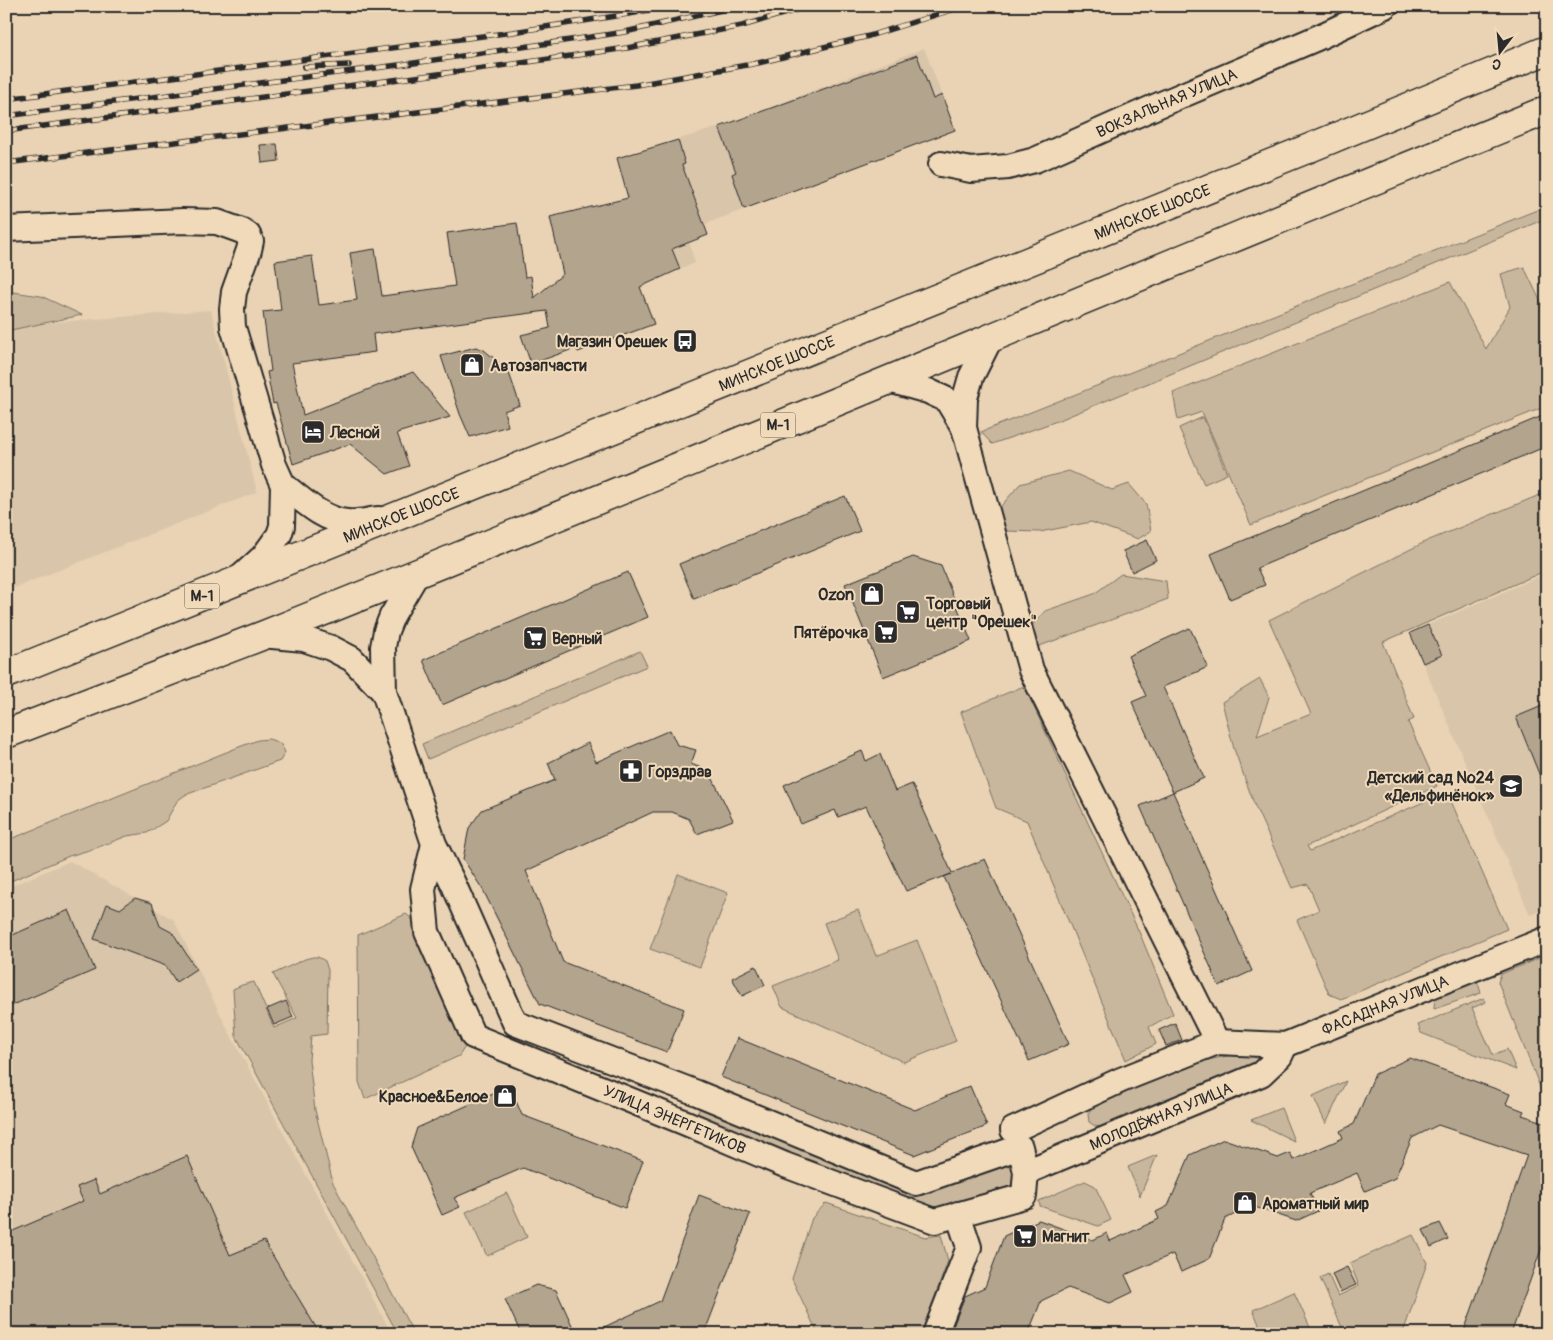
<svg xmlns="http://www.w3.org/2000/svg" width="1553" height="1340" font-family="Pangolin,sans-serif">
<rect width="100%" height="100%" fill="#e9d3b4"/>
<filter id="ink" filterUnits="userSpaceOnUse"><feTurbulence type="fractalNoise" baseFrequency=".02" numOctaves="2"/><feDisplacementMap in="SourceGraphic" scale="10" xChannelSelector="R" yChannelSelector="G"/><feConvolveMatrix kernelMatrix="1 2 1 2 8 2 1 2 1" color-interpolation-filters="sRGB"/></filter>
<g filter="url(#ink)">
<g fill="#d9c5a9">
<path d="M924,48L955,130L705,224L708,235L689,242L695,263L662,277L629,202L617,158L719,127Z"/>
<path d="M211,310L257,492L6,591V326Z"/>
<path d="M1547,573V908L1530,915L1410,633Z"/>
<path d="M70,861L174,920L227,1028L392,1334H6V888Z"/>
</g>
<g fill="#c9b79d" stroke="#7a7164">
<path d="M1547,206V218L1057,421L992,444L981,432Z"/>
<path d="M1524,267L1547,315V406L1251,525L1202,412L1178,420L1173,393L1450,282L1486,349L1510,307L1501,274Z"/>
<path d="M6,291L41,296L82,315L6,331Z"/>
<path d="M1203,417L1227,474L1204,484L1179,428Z"/>
<path d="M1069,471L1112,490L1129,484L1146,504L1151,531L1138,539L1091,522L1040,532L1005,531L995,513L1020,484Z"/>
<path d="M1547,492V570L1383,642L1414,719L1408,722L1437,786L1307,846L1310,851L1447,792L1507,929L1341,999L1329,994L1297,920L1319,910L1308,884L1292,888L1255,806L1234,749L1222,702L1260,679L1269,697L1257,736L1311,714L1269,620L1427,541Z"/>
<path d="M1121,574L1166,581L1168,599L1034,648L1027,631L1045,611L1094,594Z"/>
<path d="M640,651L647,666L428,759L422,744Z"/>
<path d="M1024,686L1140,934L1173,1014L1149,1027L1156,1044L1126,1060L1027,821L996,808L961,712Z"/>
<path d="M269,739L280,743L285,752L280,761L185,795L177,801L166,821L147,833L127,836L96,848L69,856L6,883V841L239,747L258,740Z"/>
<path d="M678,874L728,893L700,967L650,949Z"/>
<path d="M858,910L876,956L917,940L956,1041L904,1062L782,1007L773,986L838,960L824,923Z"/>
<path d="M406,914L416,922L464,1030L466,1045L459,1056L365,1099L359,1082L358,935Z"/>
<path d="M1547,955V1094L1542,1092L1498,982L1501,974Z"/>
<path d="M313,957H318L325,961L328,970L327,1034L311,1036L309,1060L315,1110L333,1183L414,1334H398L236,1036L233,989L242,985L254,982L274,1028L297,1018L273,974L305,959Z"/>
<path d="M1473,980L1478,983L1481,993L1434,1009L1435,993Z"/>
<path d="M1484,998L1486,1002L1472,1008L1493,1055L1507,1049L1516,1070L1421,1033L1418,1025Z"/>
<path d="M1237,1054L1252,1055L1257,1059L1255,1065L1102,1127L1095,1126L1089,1122L1088,1114L1092,1106L1114,1095L1198,1062Z"/>
<path d="M1346,1081L1326,1124L1313,1096Z"/>
<path d="M702,1103L916,1191L1012,1158L1018,1172L1016,1191L934,1213L695,1119Z"/>
<path d="M1281,1108L1294,1141L1251,1120Z"/>
<path d="M1157,1155L1140,1196L1128,1167Z"/>
<path d="M1085,1181L1095,1186L1111,1220L1098,1226L1040,1206L1039,1201Z"/>
<path d="M507,1193L527,1237L487,1256L466,1212Z"/>
<path d="M826,1203L925,1237L941,1235L948,1261L921,1334H818L792,1279L812,1218Z"/>
<path d="M1413,1235L1427,1263L1404,1330L1395,1334H1345L1320,1278L1328,1274L1338,1296L1359,1286L1350,1263Z"/>
<path d="M1294,1292L1313,1334H1263L1253,1310Z"/>
</g>
<g fill="#b3a48e" stroke="#2b2b2b">
<path d="M917,55L933,99L942,95L955,130L744,209L732,174L736,172L719,127Z"/>
<path d="M678,140L685,164L682,165L708,235L672,249L680,269L640,287L654,324L578,352L576,348L531,364L521,335L550,328L547,311L373,334L375,352L292,363L303,415L413,372L450,417L397,433L409,466L387,474L350,444L293,464L276,403L273,404L267,372L271,371L263,312L281,310L275,261L312,256L319,305L357,300L350,253L375,249L382,296L455,286L447,233L517,223L525,277L531,276L534,298L563,274L550,217L628,198L617,158Z"/>
<path d="M277,144L279,161L262,163L260,145Z"/>
<path d="M476,347L484,350L508,370L520,405L504,411L508,426L470,437L460,414L441,356Z"/>
<path d="M1547,414V446L1257,568L1265,585L1230,599L1211,554Z"/>
<path d="M845,496L860,531L694,599L679,564Z"/>
<path d="M1147,540L1156,560L1132,572L1123,551Z"/>
<path d="M913,557L941,566L971,641L883,677L845,584Z"/>
<path d="M628,572L648,617L442,705L423,660Z"/>
<path d="M1428,625L1442,655L1423,663L1410,633Z"/>
<path d="M1190,628L1208,667L1163,687L1204,778L1173,792L1132,702L1146,696L1128,656Z"/>
<path d="M1547,704V791H1546L1516,717Z"/>
<path d="M670,730L677,745L696,750L691,764L709,771L733,820L697,834L689,819L672,812H653L526,871L563,962L684,1009L667,1052L540,1004L483,890L463,859L469,828L482,810L555,780L548,763L588,743L596,762Z"/>
<path d="M862,751L866,761L880,754L895,791L912,784L952,873L985,859L1069,1044L1029,1061L944,877L951,874L906,891L866,806L838,817L835,810L801,824L784,785Z"/>
<path d="M1173,792L1252,971L1219,986L1140,806Z"/>
<path d="M135,898L152,903L160,926L173,933L196,969L176,982L166,966L94,939L107,904L120,909Z"/>
<path d="M69,910L95,970L6,1008V938Z"/>
<path d="M756,966L765,985L742,996L732,978Z"/>
<path d="M286,1001L293,1017L274,1025L267,1009Z"/>
<path d="M1175,1023L1182,1040L1166,1046L1159,1030Z"/>
<path d="M737,1038L915,1110L970,1086L987,1126L914,1155L721,1077Z"/>
<path d="M1410,1058L1510,1094L1506,1104L1524,1111L1522,1115L1547,1123V1233L1511,1334H1463L1527,1155L1438,1125L1412,1138L1395,1178L1365,1191L1357,1173L1310,1193L1318,1211L1296,1221L1252,1206L1225,1219L1209,1259L1181,1272L1173,1254L1125,1275L1133,1292L1110,1303L1068,1288L1041,1301L1028,1334H950L965,1296L985,1287L1004,1236L1039,1220L1093,1240L1107,1233L1110,1241L1131,1232L1159,1219L1156,1212L1168,1206L1190,1155L1224,1139L1278,1158L1290,1153L1293,1160L1343,1138L1340,1131L1354,1124L1375,1074Z"/>
<path d="M502,1090L516,1101L522,1115L643,1161L625,1208L523,1168L454,1198L460,1207L442,1215L411,1147L417,1128Z"/>
<path d="M187,1156L230,1255L264,1241L320,1334H6V1234L83,1201L77,1187L94,1180L100,1194Z"/>
<path d="M699,1195L750,1214L704,1334H589L660,1301Z"/>
<path d="M1440,1223L1448,1239L1431,1247L1423,1230Z"/>
<path d="M1347,1267L1356,1285L1340,1292L1332,1274Z"/>
<path d="M536,1285L556,1290L576,1334H521L505,1299Z"/>
</g>
<g fill="none" stroke-linecap="round" stroke-linejoin="round">
<defs>
<g id="minor">
<path id="s1" d="M941,164L971,170L1008,167L1035,160L1152,108L1317,38L1385,6"/>
<path d="M6,229L183,221L217,222L242,231L248,235L251,241L249,250L234,292L232,309L233,327L274,465L283,485L282,526L279,535L263,557L242,576"/>
<path d="M889,380L928,391L947,400L964,428L1031,670L1217,1042"/>
<path d="M964,428L965,398L971,377L990,339"/>
<path d="M283,485C302,499 322,520 347,522C358,523 368,520 379,519"/>
<path d="M418,572L392,616L386,631L383,647L384,692L434,844L453,883L515,1023L697,1093L916,1183L1020,1147L1026,1172L1024,1196L935,1221L785,1165L686,1123L473,1036L427,932L423,889L434,844"/>
<path d="M262,635L304,639L331,648L352,659L384,692"/>
<path id="s2" d="M1013,1130L1121,1080L1217,1042L1285,1045L1547,939"/>
<path id="s3" d="M1026,1172L1261,1074L1280,1056L1285,1045"/>
<path d="M935,1334L969,1247L958,1214"/>
</g>
<g id="highway">
<path id="s4" d="M6,674L1312,147L1547,50"/>
<path d="M6,734C92,701 178,668 264,635C693,464 1118,283 1547,110"/>
</g>
</defs>
<use href="#minor" stroke="#2b2b2b" stroke-width="28"/>
<use href="#highway" stroke="#2b2b2b" stroke-width="31"/>
<use href="#minor" stroke="#f1daba" stroke-width="24"/>
<use href="#highway" stroke="#f1daba" stroke-width="28"/>
<defs>
<g id="rail">
<path d="M304,67L349,65"/>
<path d="M6,99L513,32L635,13L665,6"/>
<path d="M6,116L414,63L625,32L739,6"/>
<path d="M6,131L514,64L627,48L742,26L810,6"/>
<path d="M6,163L636,85L758,63L869,36L964,6"/>
</g>
</defs>
<use href="#rail" stroke="#2b2b2b" stroke-width="5.5"/>
<use href="#rail" stroke="#f1daba" stroke-width="4" stroke-dasharray="11" stroke-linecap="butt"/>
</g>
</g>
<defs>
<symbol id="bus-square" viewBox="-11 -11 22 22"><rect x="-9" y="-9" width="18" height="18" rx="4" fill="#2b2b2b" stroke="#f1daba"/><path d="M-5-6H5V4H4V6H2V4H-2V6H-4V4H-5ZM-3.5-4V0h7V-4ZM-3.5 1.2v1.5H-2V1.2ZM2 1.2v1.5H3.5V1.2Z" fill="#fff"/></symbol>
<symbol id="shop-square" viewBox="-11 -11 22 22"><rect x="-9" y="-9" width="18" height="18" rx="4" fill="#2b2b2b" stroke="#f1daba"/><path d="M-5-2.5h2.3a2.7 3.5 0 0 1 5.4 0H5L5.5 6h-11ZM-1.5-2.5h3a1.5 2.3 0 0 0-3 0Z" fill="#fff"/></symbol>
<symbol id="hotel-square" viewBox="-11 -11 22 22"><rect x="-9" y="-9" width="18" height="18" rx="4" fill="#2b2b2b" stroke="#f1daba"/><path d="M-6-4.5h1.5V1H6V5H4.5V3h-9V5H-6ZM-4 0a1.8 1.8 0 1 1 3.6 0ZM.5 0V-2.5h3Q6-2.5 6 0Z" fill="#fff"/></symbol>
<symbol id="supermarket-square" viewBox="-11 -11 22 22"><rect x="-9" y="-9" width="18" height="18" rx="4" fill="#2b2b2b" stroke="#f1daba"/><path d="M-6-5.5h2.5l.6 2H6L4.5 2H-2.5L-4.4-4H-6ZM-1.5 3.2a1.3 1.3 0 1 0 .1 0ZM3 3.2a1.3 1.3 0 1 0 .1 0Z" fill="#fff"/></symbol>
<symbol id="pharmacy-square" viewBox="-11 -11 22 22"><rect x="-9" y="-9" width="18" height="18" rx="4" fill="#2b2b2b" stroke="#f1daba"/><path d="M-2-6h4v4h4v4h-4v4h-4v-4h-4v-4h4Z" fill="#fff"/></symbol>
<symbol id="school-square" viewBox="-11 -11 22 22"><rect x="-9" y="-9" width="18" height="18" rx="4" fill="#2b2b2b" stroke="#f1daba"/><path d="M0-5L7-2L0 1L-7-2ZM-4 1L0 2.5L4 1V4Q0 6-4 4Z" fill="#fff"/></symbol>
</defs>
<g fill-rule="evenodd">
<use href="#bus-square" x="671" y="327" width="28" height="28"/>
<use href="#shop-square" x="458" y="351" width="28" height="28"/>
<use href="#hotel-square" x="299" y="418" width="28" height="28"/>
<use href="#shop-square" x="858" y="580" width="28" height="28"/>
<use href="#supermarket-square" x="894" y="598" width="28" height="28"/>
<use href="#supermarket-square" x="872" y="618" width="28" height="28"/>
<use href="#supermarket-square" x="521" y="624" width="28" height="28"/>
<use href="#pharmacy-square" x="617" y="757" width="28" height="28"/>
<use href="#school-square" x="1497" y="772" width="28" height="28"/>
<use href="#shop-square" x="491" y="1082" width="28" height="28"/>
<use href="#shop-square" x="1231" y="1189" width="28" height="28"/>
<use href="#supermarket-square" x="1011" y="1222" width="28" height="28"/>
</g>
<g text-anchor="middle" stroke-width="4" stroke-linejoin="round" paint-order="stroke">
<g fill="#f1daba" stroke="#666056" stroke-width="1">
<rect x="760.5" y="412.5" width="35" height="25" rx="4"/>
<rect x="184.5" y="583.5" width="35" height="25" rx="4"/>
</g>
<g font-size="15" font-weight="bold" fill="#2b2b2b">
<text x="778" y="430">М-1</text>
<text x="202" y="601">М-1</text>
</g>
<g font-size="16" fill="#2b2b2b" stroke="#f1daba">
<text dy="6" stroke="none"><textPath href="#s1" startOffset="239">ВОКЗАЛЬНАЯ УЛИЦА</textPath></text>
<text dy="6" stroke="none"><textPath href="#s4" startOffset="1236">МИНСКОЕ ШОССЕ</textPath></text>
<text dy="6" stroke="none"><textPath href="#s4" startOffset="831">МИНСКОЕ ШОССЕ</textPath></text>
<text dy="6" stroke="none"><textPath href="#s4" startOffset="426">МИНСКОЕ ШОССЕ</textPath></text>
<text dy="6" stroke="none"><textPath href="#s2" startOffset="398">ФАСАДНАЯ УЛИЦА</textPath></text>
<text dy="6" stroke="none"><textPath href="#s3" startOffset="146">МОЛОДЁЖНАЯ УЛИЦА</textPath></text>
<text transform="translate(675 1119) rotate(23)" y="6">УЛИЦА ЭНЕРГЕТИКОВ</text>
</g>
<g font-size="16" font-weight="bold" fill="#2b2b2b" stroke="#f1daba" text-anchor="start">
<text x="668" y="347" text-anchor="end">Магазин Орешек</text>
<text x="490" y="371">Автозапчасти</text>
<text x="330" y="438">Лесной</text>
<text x="854" y="600" text-anchor="end">Ozon</text>
<text x="926" y="609">Торговый<tspan x="926" dy="18">центр "Орешек"</tspan></text>
<text x="868" y="638" text-anchor="end">Пятёрочка</text>
<text x="552" y="644">Верный</text>
<text x="648" y="777">Горздрав</text>
<text x="1494" y="783" text-anchor="end">Детский сад №24<tspan x="1494" dy="18">«Дельфинёнок»</tspan></text>
<text x="488" y="1102" text-anchor="end">Красное&amp;Белое</text>
<text x="1262" y="1209">Ароматный мир</text>
<text x="1042" y="1242">Магнит</text>
</g>
</g>
<rect width="1553" height="1340" fill="none" stroke="#f1daba" stroke-width="25"/>
<rect x="12" y="12" width="1528" height="1315" fill="none" stroke="#2b2b2b" stroke-width="2" filter="url(#ink)"/>
<g transform="translate(1500 52) rotate(196)" stroke="#f1daba" stroke-width="4" paint-order="stroke">
<path d="M0-4L9 19L0 12L-9 19Z" fill="#2b2b2b"/>
<text y="-8" font-size="14" font-weight="bold" text-anchor="middle" fill="#2b2b2b">С</text>
</g>
</svg>
